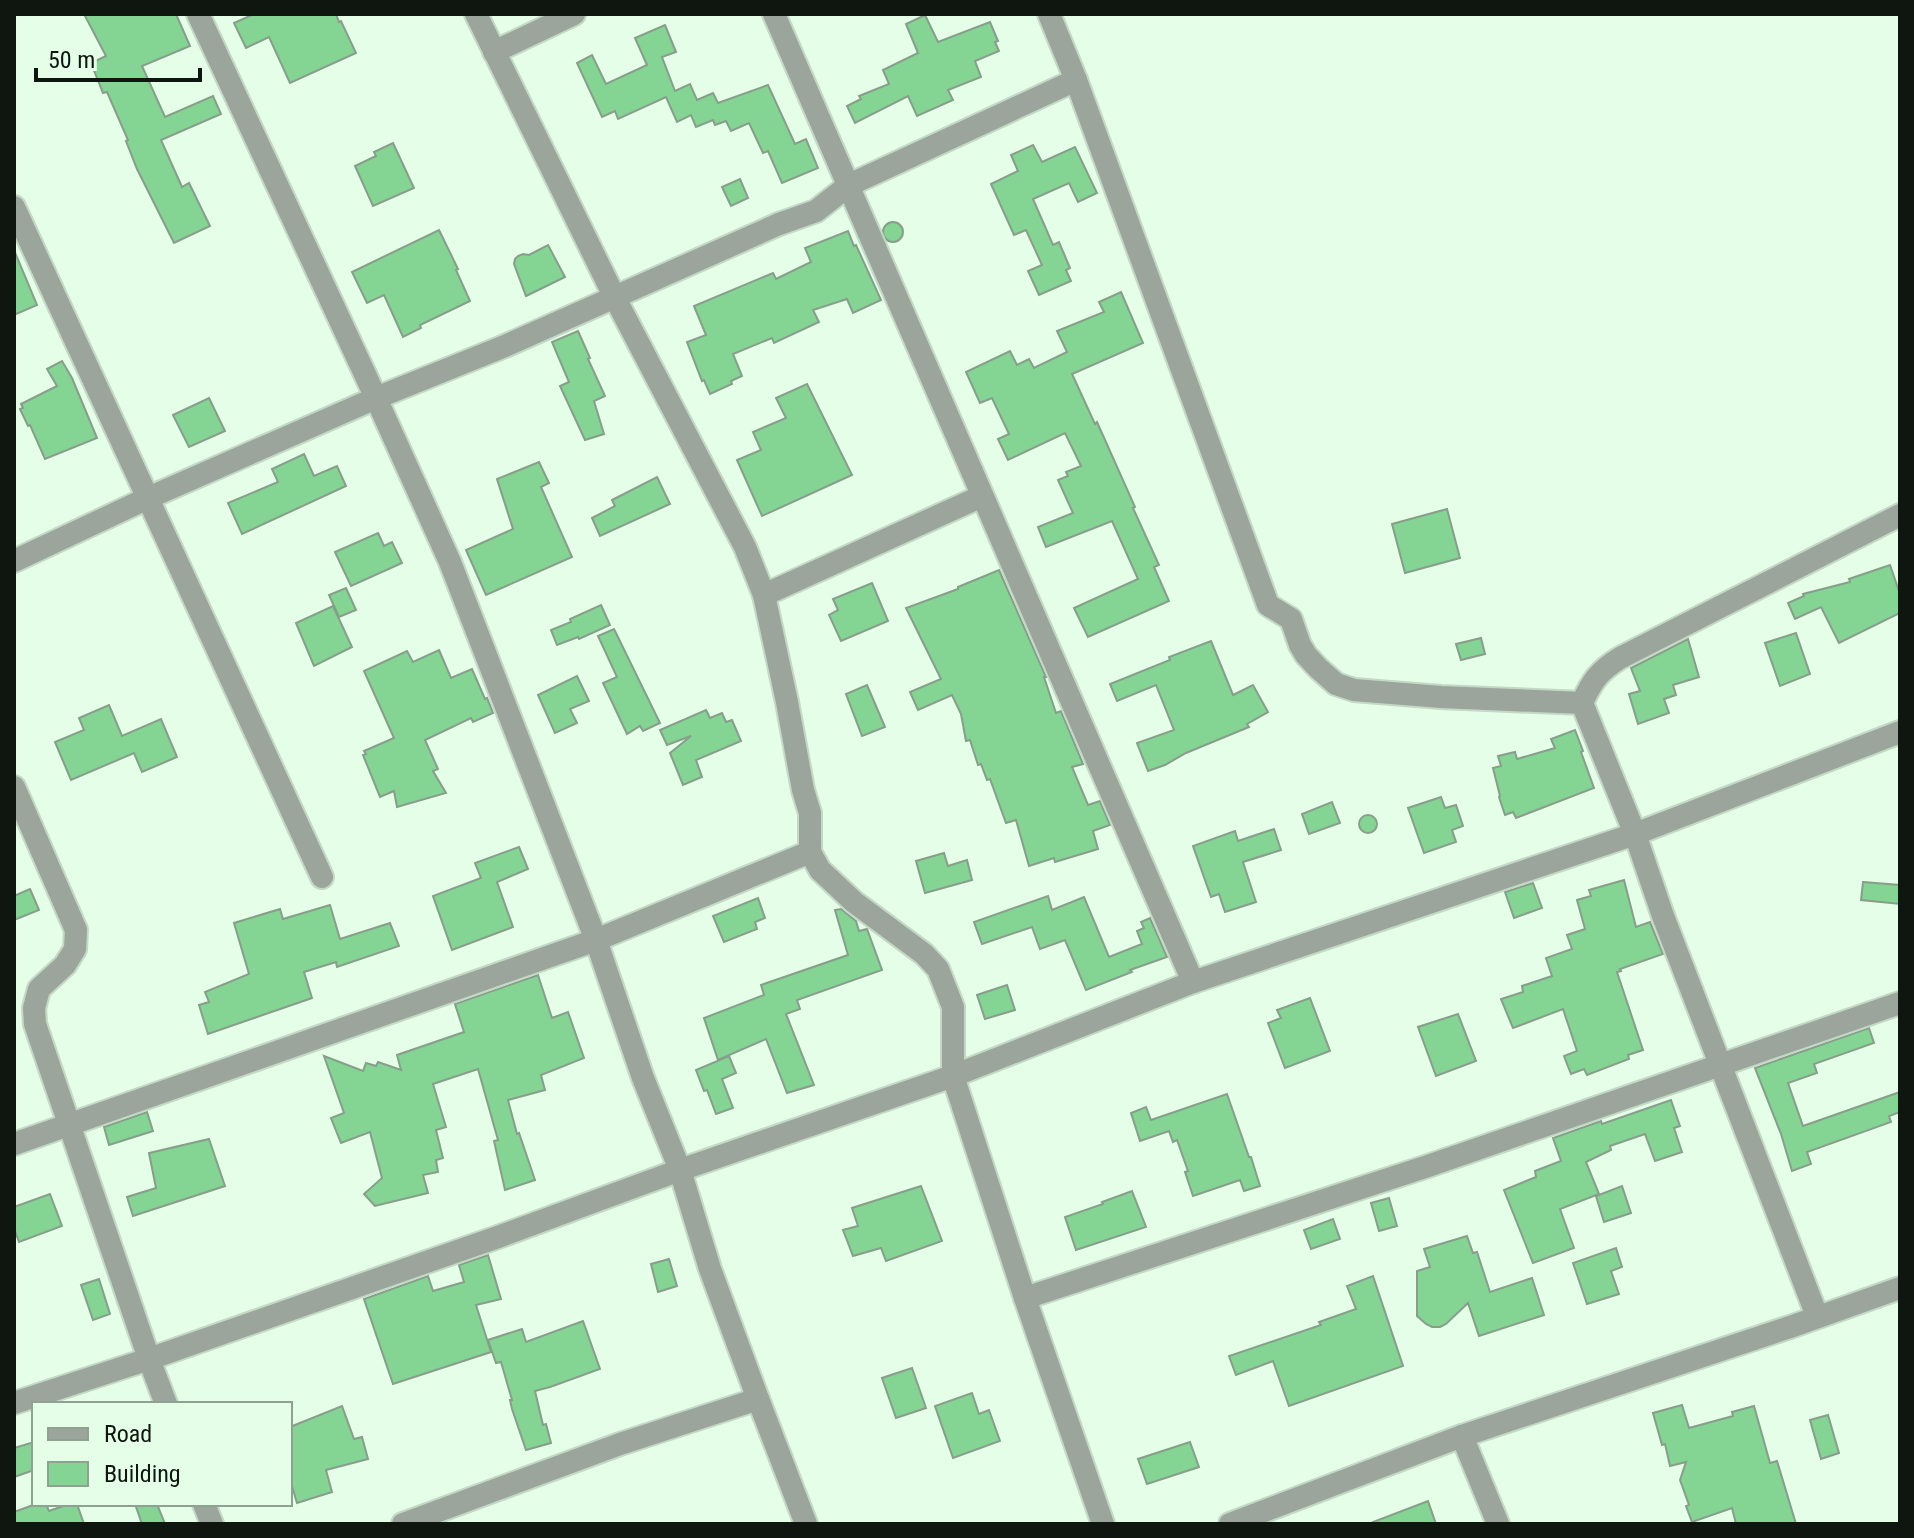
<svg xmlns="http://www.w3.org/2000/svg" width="1914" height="1538" font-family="'Roboto Condensed',sans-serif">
<rect width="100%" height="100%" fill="#e5fee8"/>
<g fill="#84d494" stroke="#879e8a" stroke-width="2">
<path d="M84,14H176L190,46L142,66L165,117L213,96L221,114L161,140L182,187L189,183L210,226L174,243L137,169L126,141L128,140L107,92L103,93L91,63L106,56Z"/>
<path d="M254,14H336L339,22L341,21L356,53L290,83L269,37L246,48L234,23Z"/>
<path d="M925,15L938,42L990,22L998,41L995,42L999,51L975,61L981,77L948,90L953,100L917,116L908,96L855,123L847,106L861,99L859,96L889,84L883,70L918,53L906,24Z"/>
<path d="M665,25L676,52L662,57L675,91L690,84L697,100L713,93L718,103L768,85L795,144L806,139L818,168L782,183L768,151L763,153L749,123L731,131L726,121L715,125L713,120L696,127L691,115L677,122L666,97L618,119L615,111L602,117L577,63L592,55L606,84L647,65L635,38Z"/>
<path d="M393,143L414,188L373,206L355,166L376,156L374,152Z"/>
<path d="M1033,145L1042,162L1075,147L1097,193L1078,202L1069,183L1033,199L1053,245L1059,242L1070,268L1066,270L1071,281L1039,295L1028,271L1042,265L1026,230L1014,235L991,184L1018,171L1011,155Z"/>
<path d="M740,179L748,198L731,206L722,187Z"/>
<circle cx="893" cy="232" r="10"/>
<path d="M439,230L458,269L456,270L470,301L420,325L421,328L403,337L384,295L367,303L352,272Z"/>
<path d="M848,231L854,246L856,245L881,300L853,313L847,299L813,310L819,322L774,343L772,338L733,354L742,376L731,381L732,384L710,394L704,380L702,381L687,342L706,335L694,306L773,273L776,279L811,262L805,248Z"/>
<path d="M548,245L565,277L526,296L514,264L515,259L518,256L523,254L529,255Z"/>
<path d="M14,250L37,305L14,315Z"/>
<path d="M1121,292L1143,343L1072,374L1073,376L1095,424L1097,422L1135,507L1133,508L1159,565L1154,567L1169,601L1088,637L1074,608L1138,579L1112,521L1046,547L1038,527L1073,513L1058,480L1068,476L1066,472L1081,466L1065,433L1008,460L998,439L1009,434L992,398L980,403L966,372L1010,351L1017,365L1029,359L1034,368L1067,352L1057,331L1104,312L1099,302Z"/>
<path d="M578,331L590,358L588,359L605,396L594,401L604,434L585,440L560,386L569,382L552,342Z"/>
<path d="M62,361L72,378L97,438L45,459L30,425L28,426L20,409L23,408L21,404L57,386L47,369Z"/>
<path d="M807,384L852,475L762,516L737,460L761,450L753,432L786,418L776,398Z"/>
<path d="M209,398L225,431L189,447L173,415Z"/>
<path d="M304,454L314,476L337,466L346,486L242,534L228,503L278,482L272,469Z"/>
<path d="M539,462L549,483L541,487L572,557L486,595L466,550L513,529L497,479Z"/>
<path d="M657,477L670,504L600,536L592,518L615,506L612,500Z"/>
<path d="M1447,509L1460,558L1405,573L1392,524Z"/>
<path d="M378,533L384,546L392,542L402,563L351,586L335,552Z"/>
<path d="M1890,565L1900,594V613L1839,643L1821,607L1795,619L1788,603L1804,596L1803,594L1850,582L1849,579Z"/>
<path d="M999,570L1046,677H1044L1056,713L1061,711L1083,764L1072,767L1088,805L1100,801L1110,825L1093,831L1098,849L1055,862L1054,858L1029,866L1016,820L1006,823L990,779L987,780L981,764L978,765L970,740L966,741L961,714L952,695L918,710L910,692L941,679L906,608L958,589V587Z"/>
<path d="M872,583L888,621L841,641L829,615L838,610L833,599Z"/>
<path d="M346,588L356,610L339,617L329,595Z"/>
<path d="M601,605L610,625L579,639L578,637L557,645L551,630L571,622L570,619Z"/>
<path d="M333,606L352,647L314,666L296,623Z"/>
<path d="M614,629L660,723L643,731L640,726L627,734L603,683L617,677L598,636Z"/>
<path d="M1796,633L1810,674L1780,686L1765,643Z"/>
<path d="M1481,638L1485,654L1461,660L1456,644Z"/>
<path d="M1688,639L1699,677L1673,685L1676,695L1664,699L1669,713L1638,724L1629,694L1640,691L1631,668Z"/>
<path d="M1211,641L1233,695L1253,685L1268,712L1247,724L1249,727L1186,753L1165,765L1148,771L1137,743L1174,730L1156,685L1117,701L1110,684L1170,660L1169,657Z"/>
<path d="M439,650L451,678L472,669L485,699L487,698L493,713L473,722L471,718L425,740L438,769L433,771L446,793L397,807L394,791L380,797L363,755L366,754L364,751L394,738L364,671L407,651L413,662Z"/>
<path d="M577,676L589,701L570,709L577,723L555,733L538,695Z"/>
<path d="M867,685L885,727L862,736L846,694Z"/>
<path d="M109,705L122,736L161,719L177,757L142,772L134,753L71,780L55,742L84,730L79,718Z"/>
<path d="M706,710L710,718L722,713L726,722L732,720L741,741L696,760L702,777L683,785L670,753L691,736L667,745L660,730Z"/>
<path d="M1575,730L1583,751L1581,752L1594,788L1516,818L1513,812L1505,815L1499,797L1500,796L1493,768L1501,766L1498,756L1515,752L1517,759L1555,748L1551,739Z"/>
<path d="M1441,797L1445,808L1456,805L1463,826L1452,830L1456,842L1424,853L1408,808Z"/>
<path d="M1332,802L1340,823L1309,834L1302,814Z"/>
<circle cx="1368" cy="824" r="9"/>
<path d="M1274,829L1281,850L1243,862L1256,902L1225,912L1219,894L1211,897L1193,846L1235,831L1238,841Z"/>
<path d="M519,847L528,869L497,882L513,927L452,950L433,896L481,878L475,863Z"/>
<path d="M944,853L948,866L967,860L972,880L925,893L916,861Z"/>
<path d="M1624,880L1636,927L1650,922L1663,954L1620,969L1621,971L1617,972L1643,1050L1628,1055L1629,1059L1587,1075L1584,1069L1571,1074L1564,1056L1577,1051L1563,1009L1513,1028L1501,999L1523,992L1522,986L1552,976L1546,958L1572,949L1567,935L1585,929L1577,900L1591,896L1589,890Z"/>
<path d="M1863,882L1900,885V904L1861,900Z"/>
<path d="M1533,883L1542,908L1514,918L1505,892Z"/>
<path d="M30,889L39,910L14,920V896Z"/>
<path d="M1048,896L1052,910L1084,897L1109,957L1142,944L1137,931L1144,928L1141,922L1150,918L1167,957L1130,970L1132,972L1086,990L1065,940L1040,949L1032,927L982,944L974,922Z"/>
<path d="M758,898L765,918L755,922L757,929L724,942L713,916Z"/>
<path d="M330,905L340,939L390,923L399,946L337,967L336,962L304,972L312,998L208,1034L199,1005L209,1002L205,992L249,974L234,923L280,909L283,919Z"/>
<path d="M841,909L856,921L859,931L867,929L882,970L797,1000L800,1009L786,1014L814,1085L787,1093L766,1039L718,1060L704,1018L764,995L761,985L848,955L835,910Z"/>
<path d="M538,975L552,1018L568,1012L584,1058L541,1075L545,1090L508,1100L517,1134L519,1133L535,1180L505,1190L494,1141L498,1140L478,1069L433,1084L446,1127L436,1130L443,1158L436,1160L438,1172L423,1175L428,1193L375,1206L364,1194L382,1178L370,1132L341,1143L331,1118L344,1113L324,1056L363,1071L366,1063L376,1066L378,1062L401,1070L397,1055L464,1032L455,1004Z"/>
<path d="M1007,985L1015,1010L985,1019L977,995Z"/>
<path d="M1310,998L1330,1051L1285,1068L1268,1023L1281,1018L1277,1010Z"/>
<path d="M1458,1014L1476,1061L1436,1076L1418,1027Z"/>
<path d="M1869,1028L1874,1043L1814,1064L1817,1073L1788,1083L1803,1126L1900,1092V1112L1889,1116L1891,1122L1807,1152L1811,1164L1792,1171L1781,1134L1755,1068Z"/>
<path d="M729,1056L736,1073L722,1079L733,1108L716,1114L707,1090L704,1091L696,1070Z"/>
<path d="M1227,1094L1249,1157H1251L1260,1186L1244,1191L1240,1180L1193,1196L1185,1172L1188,1171L1177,1140L1173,1142L1169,1131L1140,1141L1131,1113L1146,1107L1151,1120Z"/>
<path d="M1671,1100L1680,1126L1674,1128L1682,1152L1655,1161L1645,1134L1610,1146L1611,1150L1586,1162L1599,1194L1560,1209L1574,1248L1533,1263L1504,1190L1536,1177L1535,1171L1561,1161L1553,1138L1601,1121L1602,1124Z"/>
<path d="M147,1112L153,1131L109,1145L104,1127Z"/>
<path d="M209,1139L225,1186L133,1216L127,1197L156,1188L149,1153Z"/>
<path d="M921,1186L942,1241L886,1261L881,1248L853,1256L843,1230L858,1226L852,1208Z"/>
<path d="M1622,1186L1631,1213L1604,1222L1596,1196Z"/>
<path d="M1132,1191L1146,1227L1076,1250L1065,1217L1103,1204L1102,1202Z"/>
<path d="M50,1194L62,1226L19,1242L14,1228V1207Z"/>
<path d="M1389,1198L1397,1226L1379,1231L1371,1203Z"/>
<path d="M1333,1219L1340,1239L1311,1249L1304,1230Z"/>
<path d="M1467,1236L1473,1253L1477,1252L1490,1292L1532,1278L1544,1315L1479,1336L1468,1303L1446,1324L1440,1327H1432L1426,1324L1417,1316V1271L1430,1267L1424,1249Z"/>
<path d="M1616,1248L1622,1267L1611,1271L1619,1294L1587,1304L1573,1263Z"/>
<path d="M488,1255L501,1299L476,1305L491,1352L393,1384L364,1299L428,1276L433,1291L464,1282L459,1265Z"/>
<path d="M669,1259L677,1286L658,1292L651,1264Z"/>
<path d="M1373,1276L1403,1366L1289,1406L1273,1361L1236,1375L1229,1356L1321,1325L1319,1322L1356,1309L1347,1286Z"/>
<path d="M99,1279L110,1314L93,1320L81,1285Z"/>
<path d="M583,1321L600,1369L550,1387L535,1391L543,1425L546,1424L551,1443L526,1450L512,1409L510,1400H512L501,1362L496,1363L488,1340L522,1329L526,1342Z"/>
<path d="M912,1368L926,1408L896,1418L882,1378Z"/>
<path d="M972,1393L979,1414L989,1410L1000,1441L953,1458L935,1406Z"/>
<path d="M1682,1405L1689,1428L1733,1416L1732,1412L1754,1406L1770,1463L1777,1461L1796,1524H1736L1732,1508L1692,1522L1686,1506L1689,1505L1680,1480L1686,1462L1670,1466L1665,1444L1662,1445L1653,1413Z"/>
<path d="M342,1406L354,1439L362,1437L368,1459L326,1470L332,1492L297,1503L290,1479V1427Z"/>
<path d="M1828,1415L1839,1453L1821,1459L1810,1420Z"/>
<path d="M34,1442V1470L14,1477V1448Z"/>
<path d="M1190,1442L1199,1467L1147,1484L1138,1459Z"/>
<path d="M1428,1501L1436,1524H1374L1373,1522Z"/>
<path d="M36,1504H46L49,1511L69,1504H77L84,1524H14V1512Z"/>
<path d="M135,1504H157L165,1524H142Z"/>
</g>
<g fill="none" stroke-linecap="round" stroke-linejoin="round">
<defs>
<g id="minor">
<path d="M476,14L615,298L745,547L764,595L787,702L803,790L810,813V852L820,870L854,902L924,954L938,969L953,1007V1076L1025,1298L1103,1524"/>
<path d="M774,14L1193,982"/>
<path d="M1049,14L1076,80L1268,605L1291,619L1300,645L1306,655L1318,668L1336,684L1354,690L1441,697L1582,703"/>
<path d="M494,52L574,14"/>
<path d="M14,207L322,877"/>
<path d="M14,561L148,498L376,398L198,14"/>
<path d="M764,595L982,496"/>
<path d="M14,787L76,930L75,949L65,965L39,989L34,1008L35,1024L149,1359L166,1404"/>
<path d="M14,1144L596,940L810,852"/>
<path d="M1025,1298L1425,1167L1900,1003"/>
<path d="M1817,1316L1663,916L1635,834L1582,703C1592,681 1599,671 1620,658L1900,515"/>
<path d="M14,1403L149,1359L498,1237L680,1170L953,1076L1193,982L1635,834L1900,732"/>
<path d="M1462,1436L1498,1524"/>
<path d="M204,1504L212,1524"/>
<path d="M403,1524L620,1444L758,1399"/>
<path d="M806,1524L758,1399L710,1269L680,1170L643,1078L596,940L450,562L376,398L505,346L779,224L816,211L849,185L1076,80"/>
</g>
<path id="tertiary" d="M1230,1524L1462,1436L1793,1326L1900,1288"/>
</defs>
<use href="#minor" stroke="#c3d9c5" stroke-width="26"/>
<use href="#tertiary" stroke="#c3d9c5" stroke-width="26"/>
<use href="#minor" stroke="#9ba59c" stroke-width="22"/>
<use href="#tertiary" stroke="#9ba59c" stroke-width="22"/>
</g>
<rect width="1914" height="1538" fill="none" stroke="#0e160f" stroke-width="32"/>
<rect x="32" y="1402" width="260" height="104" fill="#e5fee8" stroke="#8fa191" stroke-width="2"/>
<rect x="48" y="1428" width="40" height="12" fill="#9ba59c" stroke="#8fa191" stroke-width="2"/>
<text x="104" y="1442" font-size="24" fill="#0e160f">Road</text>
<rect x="48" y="1462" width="40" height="24" fill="#84d494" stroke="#8fa191" stroke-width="2"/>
<text x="104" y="1482" font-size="24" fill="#0e160f">Building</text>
<path d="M36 68v12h164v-12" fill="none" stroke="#0e160f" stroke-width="4"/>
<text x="48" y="68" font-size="24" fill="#0e160f" stroke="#e5fee8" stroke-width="6" paint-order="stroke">50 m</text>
</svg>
